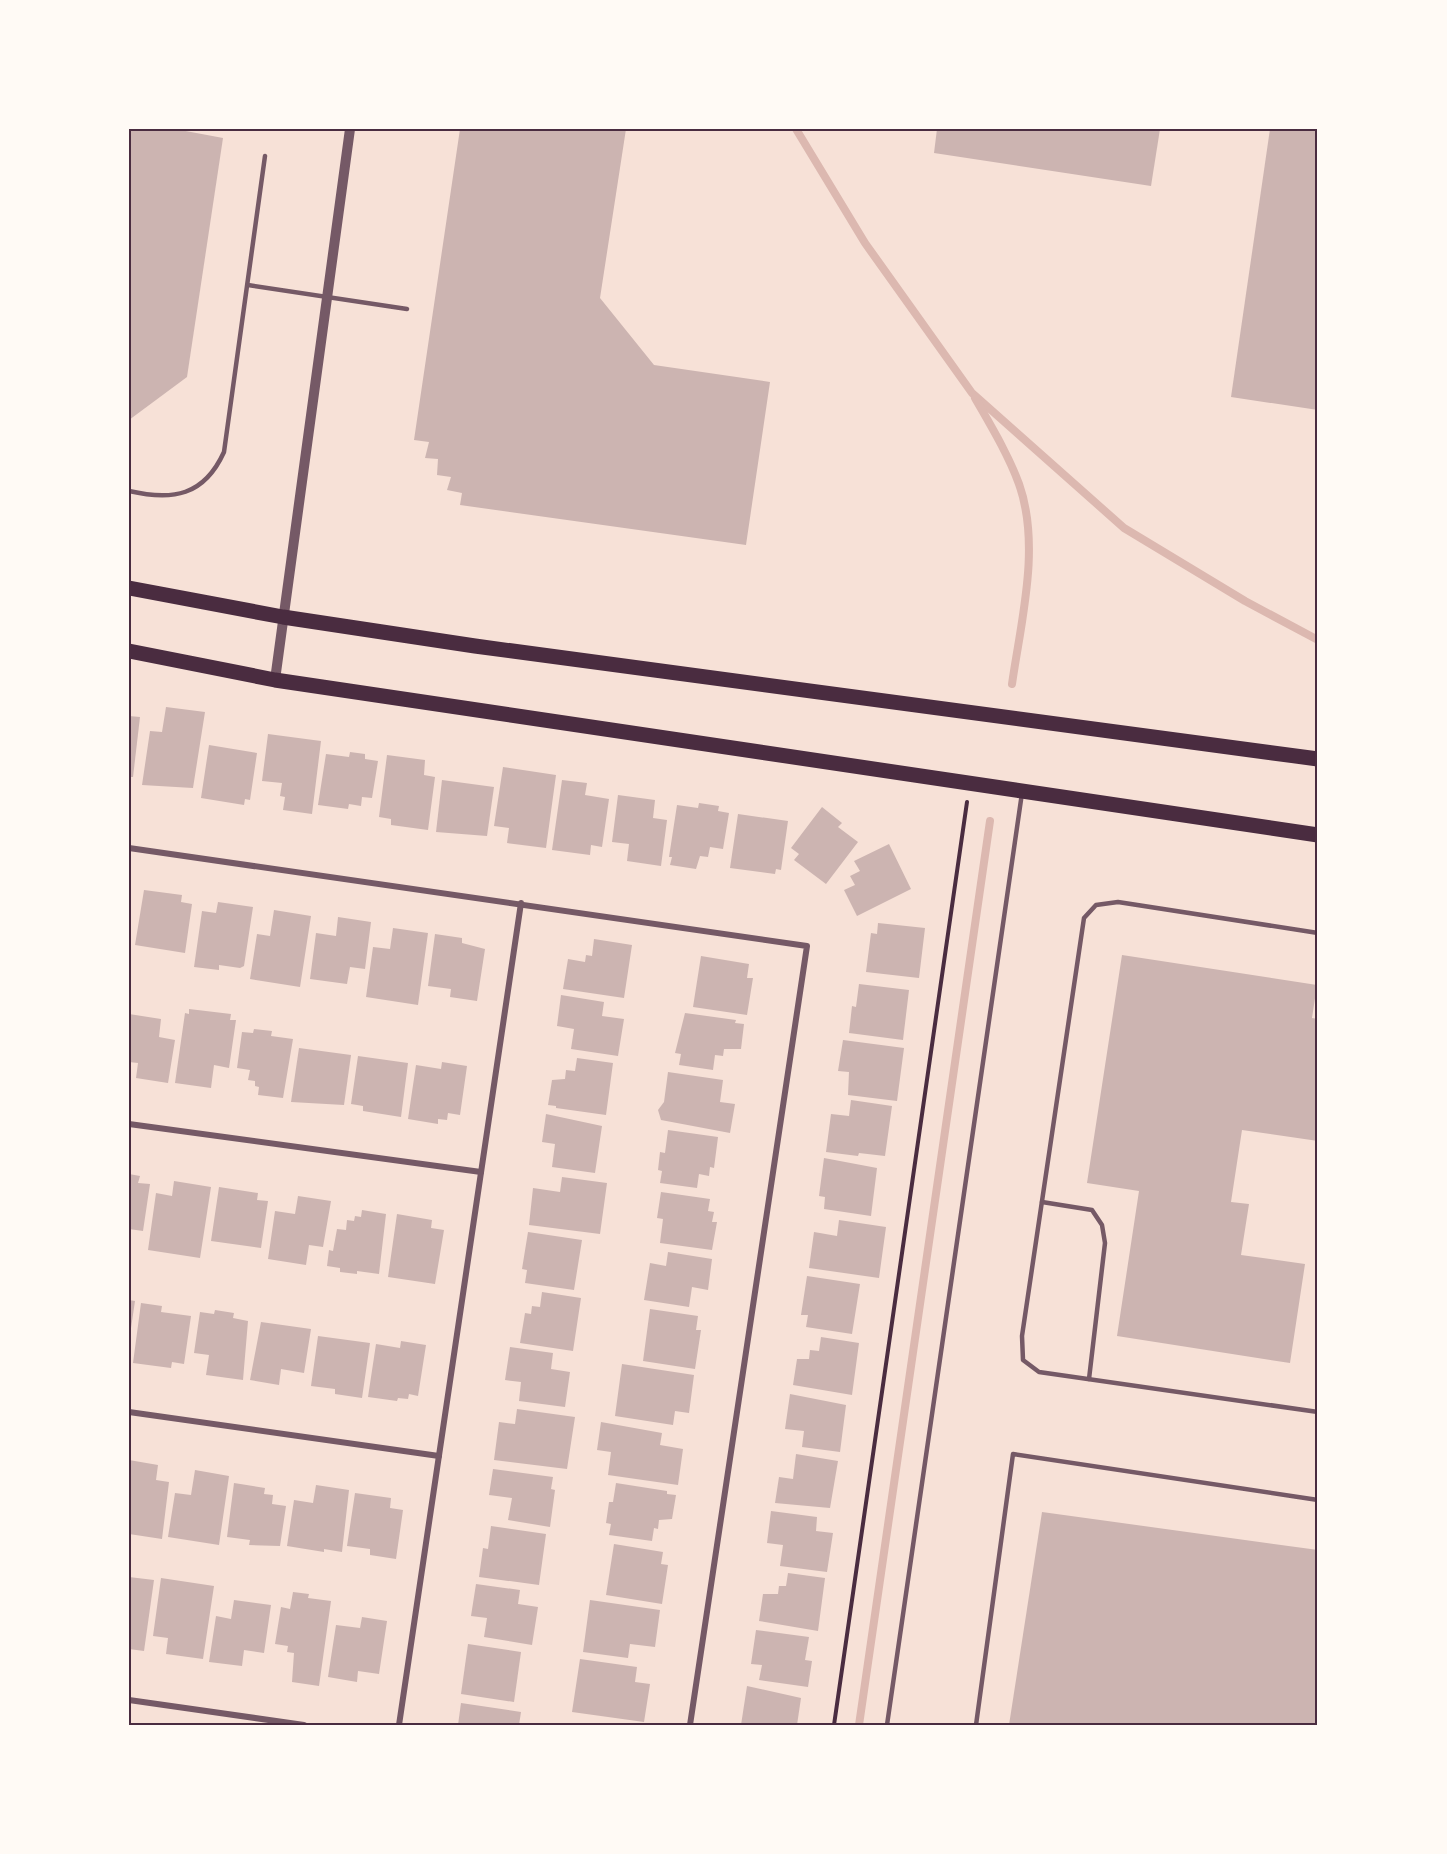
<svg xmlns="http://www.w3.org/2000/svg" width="1447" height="1854" font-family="'Fira Sans Condensed',sans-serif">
<rect width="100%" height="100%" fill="#f7e1d7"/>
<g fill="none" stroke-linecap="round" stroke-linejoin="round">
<g stroke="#dcb8b0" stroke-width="8">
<path d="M796,129L865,243L972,393L1124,528L1245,601L1318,640"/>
<path d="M975,398C991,426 1008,454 1019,484C1041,546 1021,621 1012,684"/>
<path d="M859,1725L990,821"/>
</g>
</g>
<g fill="#ccb4b1">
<path d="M129,129H175L223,138L187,377L129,420Z"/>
<path d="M460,129H626L600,298L654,365L770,382L746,545L460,505L462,493L447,490L451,477L437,475L438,459L425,458L429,442L414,440Z"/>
<path d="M937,129H1160L1151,186L934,153Z"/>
<path d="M1270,129H1318V410L1231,397Z"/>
<path d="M166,707L205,712L193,788L142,785L150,731L162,732Z"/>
<path d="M129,716L140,717L133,777H129Z"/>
<path d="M268,734L321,741L312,814L283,810L285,797L280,796L282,783L262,781Z"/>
<path d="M209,745L257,753L250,800L245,799L244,805L201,798Z"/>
<path d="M350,752L365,754V759L378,761L372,798L362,797L361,806L349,804L348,809L318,805L326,754L349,757Z"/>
<path d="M387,755L425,760L424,775L435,777L428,830L391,825V819L379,817Z"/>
<path d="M503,767L556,775L546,848L507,843L509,828L494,826Z"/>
<path d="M442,780L494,787L487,836L436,832Z"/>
<path d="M562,780L587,783L585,795L609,799L602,847L591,845L590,855L552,850Z"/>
<path d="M618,795L655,800L653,818L667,820L661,866L627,861L629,844L612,842Z"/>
<path d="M699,803L719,806L718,811L729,813L723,849L710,847L708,857L700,856L696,869L670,865L672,857H669L677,805L698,808Z"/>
<path d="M822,807L842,823L838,827L858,842L826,884L794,860L799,854L791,848Z"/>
<path d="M738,814L788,821L781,870L776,869L775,874L730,868Z"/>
<path d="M889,844L911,889L857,916L844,890L855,885L850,876L860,871L854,861Z"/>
<path d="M144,890L182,895L181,902L192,904L185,953L135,945Z"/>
<path d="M218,902L253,907L244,966L240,968L219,965V970L194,967L202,911L216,913Z"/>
<path d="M274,910L311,916L300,987L250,979L257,934L270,936Z"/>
<path d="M338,917L371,922L365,969L350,967L347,984L310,979L316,933L336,936Z"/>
<path d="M878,923L925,928L919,978L866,972L871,933L877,934Z"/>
<path d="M393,928L428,933L418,1005L366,997L373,947L390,949Z"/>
<path d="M435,934L462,938V943L485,949L477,1001L450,997L451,989L428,986Z"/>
<path d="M594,939L632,945L624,998L563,989L568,959L585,962L586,955L592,956Z"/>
<path d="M1122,955L1317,985L1312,1018L1318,1019V1141L1242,1130L1231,1202L1249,1204L1241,1255L1305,1264L1290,1363L1117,1336L1139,1191L1087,1183Z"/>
<path d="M701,956L749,964L747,978H753L747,1015L693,1007Z"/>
<path d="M859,984L909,990L903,1040L849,1033L852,1006L856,1007Z"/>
<path d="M561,995L604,1002L602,1016L624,1019L618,1056L571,1049L574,1029L557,1026Z"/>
<path d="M189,1009L231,1014L230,1020H236L229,1068L214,1065L211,1088L175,1083L185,1013L189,1014Z"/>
<path d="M685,1013L736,1020L735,1023L744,1024L741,1049H724L723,1056L715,1055L713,1070L679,1065L681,1054L675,1053Z"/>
<path d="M129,1014L161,1019L159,1037L175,1040L168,1083L136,1078L138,1063L129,1062Z"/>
<path d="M254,1029L272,1031L271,1036L293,1039L283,1098L258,1095L259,1087L255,1086V1081L248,1080L250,1070L237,1068L242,1032L253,1033Z"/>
<path d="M843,1040L904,1048L897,1101L848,1095L849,1072L838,1071Z"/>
<path d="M299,1048L351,1055L344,1105L291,1102Z"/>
<path d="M358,1056L408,1063L401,1117L363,1111V1106L351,1104Z"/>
<path d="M577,1058L613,1063L606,1115L556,1108V1106L548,1105L552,1080L565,1079L566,1070L575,1071Z"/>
<path d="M442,1062L467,1066L460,1115L448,1113L447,1120L438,1119V1124L408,1119L416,1065L441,1069Z"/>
<path d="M668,1072L723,1080L720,1102L735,1104L730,1133L661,1120L658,1110L664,1102Z"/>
<path d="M851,1100L892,1106L885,1156L859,1153L858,1156L826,1152L831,1114L849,1116Z"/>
<path d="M546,1114L602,1126L595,1173L552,1167L555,1144L542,1142Z"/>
<path d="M668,1130L718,1137L714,1168L710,1167L709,1176L699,1174L697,1188L660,1183L662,1171L658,1170L660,1152L665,1153Z"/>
<path d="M824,1158L877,1168L871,1216L824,1209L825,1197L819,1196Z"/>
<path d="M129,1174L140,1176L138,1183L150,1184L143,1231L129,1229Z"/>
<path d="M562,1177L607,1183L600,1234L529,1225L533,1188L560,1192Z"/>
<path d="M174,1181L211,1187L200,1258L148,1250L156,1193L172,1196Z"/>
<path d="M219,1187L258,1193L257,1200L268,1201L261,1248L211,1241Z"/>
<path d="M661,1192L710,1199L708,1211L714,1212L712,1222H717L712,1250L660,1243L663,1219L657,1218Z"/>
<path d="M298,1196L331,1201L323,1247L309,1245L306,1265L268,1259L275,1211L295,1214Z"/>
<path d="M362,1210L386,1214L379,1274L357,1271V1274L340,1272V1268L327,1266L329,1250L333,1251L337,1229L346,1230L347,1220L354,1221L355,1216L361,1217Z"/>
<path d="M397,1214L432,1220L431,1228L444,1230L435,1284L388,1277Z"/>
<path d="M839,1220L886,1227L879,1278L809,1268L814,1232L837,1236Z"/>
<path d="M528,1232L582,1240L574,1290L525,1283L527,1270L522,1269Z"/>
<path d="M668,1252L712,1259L708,1290L692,1287L689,1307L644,1300L650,1263L666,1266Z"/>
<path d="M807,1276L860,1284L852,1334L806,1327L808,1315H801Z"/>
<path d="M542,1292L581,1298L573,1351L520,1343L525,1313L531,1314L532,1306L540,1307Z"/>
<path d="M129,1300L135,1301L130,1335H129Z"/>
<path d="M141,1303L162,1306L161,1312L191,1316L184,1364L172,1362L171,1368L133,1363Z"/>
<path d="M650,1309L698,1316L696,1330H701L695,1369L643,1361Z"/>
<path d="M215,1310L234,1313L233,1318L248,1321L243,1380L206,1375L209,1355L194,1353L200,1312L214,1314Z"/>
<path d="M261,1322L311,1329L304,1373L281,1369L279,1385L250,1380Z"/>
<path d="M318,1336L370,1343L362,1398L335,1394V1389L311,1386Z"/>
<path d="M821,1337L859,1343L852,1395L793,1385L797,1359H809L810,1350L819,1351Z"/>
<path d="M401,1341L426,1345L418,1396L409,1394L408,1399L398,1398L397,1401L368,1397L376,1344L400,1348Z"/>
<path d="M510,1347L553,1353L551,1369L570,1372L565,1407L519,1401L521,1382L505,1380Z"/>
<path d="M622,1364L694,1375L689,1413L675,1411L673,1425L615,1416Z"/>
<path d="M790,1394L846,1405L840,1452L802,1447L804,1431L785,1429Z"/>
<path d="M517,1409L575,1417L567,1469L494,1460L499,1422L515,1424Z"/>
<path d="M601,1422L662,1433L660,1445L683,1449L678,1485L608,1475L611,1452L597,1450Z"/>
<path d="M796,1454L838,1461L830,1508L775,1503L779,1477L793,1479Z"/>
<path d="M129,1460L158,1465L156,1480L169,1482L162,1539L129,1534Z"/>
<path d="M493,1469L553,1477L551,1489L555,1490L550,1527L508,1520L512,1498L489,1495Z"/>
<path d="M195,1470L229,1476L219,1545L168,1537L175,1493L191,1495Z"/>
<path d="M234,1483L265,1488L264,1494L273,1495L272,1504L286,1506L280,1546L249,1545L250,1540L227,1537Z"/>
<path d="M616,1483L667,1491V1494L676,1495L672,1519L659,1520L658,1529L654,1528L652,1541L609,1535L611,1524L606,1523L609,1502H613Z"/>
<path d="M316,1485L349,1490L342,1552L324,1549V1552L287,1546L294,1500L313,1503Z"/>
<path d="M355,1493L391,1498L390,1508L403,1510L396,1559L370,1555V1549L347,1546Z"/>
<path d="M771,1511L817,1517L816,1531L833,1533L827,1572L780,1566L783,1545L767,1543Z"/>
<path d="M1042,1512L1318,1550V1725H1009Z"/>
<path d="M491,1526L546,1534L539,1585L479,1577L483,1548L488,1549Z"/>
<path d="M614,1544L663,1552L661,1564L668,1565L662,1604L606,1595Z"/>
<path d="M788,1573L825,1578L818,1631L759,1621L763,1594H778L779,1586H786Z"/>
<path d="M129,1577L154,1580L144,1651L129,1649Z"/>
<path d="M161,1578L214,1586L203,1659L166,1654L168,1638L153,1636Z"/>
<path d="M476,1584L520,1590L518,1604L538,1607L532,1645L484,1637L487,1618L471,1616Z"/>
<path d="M293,1592L309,1594L308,1598L331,1601L319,1686L292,1682L294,1653L287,1652L288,1646L275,1644L281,1607L290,1609Z"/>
<path d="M234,1600L271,1605L264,1653L244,1650L242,1666L209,1662L216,1616L231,1619Z"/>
<path d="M590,1600L660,1610L655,1647L630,1644L628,1658L583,1652Z"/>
<path d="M362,1617L387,1621L379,1674L358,1671L357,1682L328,1677L336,1625L360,1628Z"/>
<path d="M756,1630L809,1637L805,1660L812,1661L808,1687L759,1680L762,1665L751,1664Z"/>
<path d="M468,1644L521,1652L514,1702L461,1694Z"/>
<path d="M580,1659L637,1667L635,1682L650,1684L644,1722L572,1712Z"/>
<path d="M747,1686L801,1698L797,1725H741Z"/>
<path d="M461,1703L521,1712L519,1725H458Z"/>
</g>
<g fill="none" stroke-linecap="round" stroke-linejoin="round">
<path stroke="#4a2c40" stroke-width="4" d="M834,1725L967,802"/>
<g stroke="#755966" stroke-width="4.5">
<path d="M248,285L407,309"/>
<path d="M129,491C173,501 204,496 224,452L265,156"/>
<path d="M1318,933L1118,902L1096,905L1084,918L1022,1336L1023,1360L1039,1372L1318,1412"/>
<path d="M1042,1202L1092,1210L1102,1225L1105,1243L1089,1379"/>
<path d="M887,1725L1022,793"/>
<path d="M976,1725L1013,1454L1318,1500"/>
</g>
<g stroke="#755966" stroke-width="6">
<path d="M129,848L807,946L690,1725"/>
<path d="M129,1124L481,1172"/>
<path d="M129,1412L439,1456"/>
<path d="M129,1700L304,1725"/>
<path d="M399,1725L521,903"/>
</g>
<path stroke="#755966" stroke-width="10" d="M275,680L350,129"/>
<g stroke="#4a2c40" stroke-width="15">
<path d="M129,588L283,617L475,646L1318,759"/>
<path d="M129,651L275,680L1318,835"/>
</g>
</g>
<rect width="1447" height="1854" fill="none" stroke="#fffaf5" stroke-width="261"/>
<rect x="130" y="130" width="1186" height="1594" fill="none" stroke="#4a2c40" stroke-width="2"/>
</svg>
